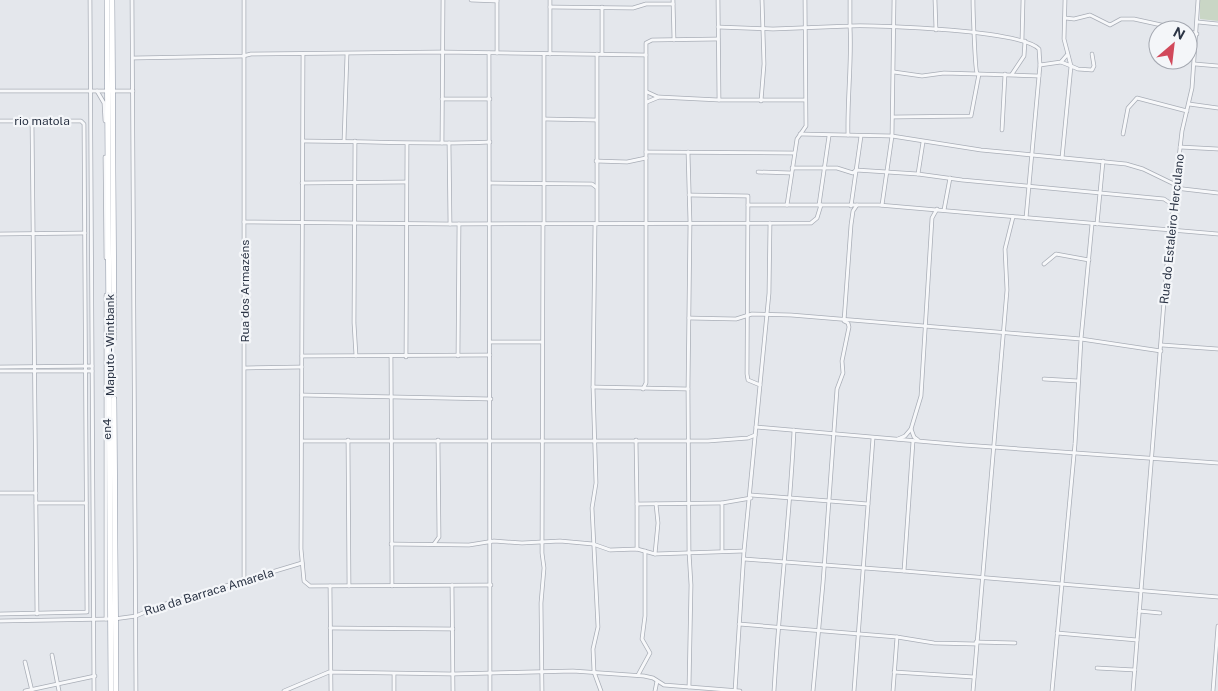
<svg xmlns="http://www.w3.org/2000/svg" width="1218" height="691" font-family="'Public Sans',sans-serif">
<rect width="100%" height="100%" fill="#e4e7ec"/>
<path fill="#c9d6c5" d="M1200,0H1218V21L1200,19Z"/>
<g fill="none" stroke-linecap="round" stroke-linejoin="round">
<defs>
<g id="minor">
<path d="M90,0L94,691"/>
<path d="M132,0L136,691"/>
<path d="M471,0L497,1"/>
<path d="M497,0V53"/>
<path d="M673,0L674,40"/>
<path d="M718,0L719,100"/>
<path d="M935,0L936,30"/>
<path d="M973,0C973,9 975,70 977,73"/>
<path d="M550,7L633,8L646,4H673"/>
<path d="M602,7V54"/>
<path d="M1065,18L1074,19L1090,15L1110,25L1121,19H1134L1184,30"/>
<path d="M1198,22L1218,24"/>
<path d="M718,27L773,29L850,26V0"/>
<path d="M1188,31L1197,34"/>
<path d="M1022,40L1023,0"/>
<path d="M489,53L490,691"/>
<path d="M303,54L301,549L304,581L310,586L491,585"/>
<path d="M544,54V224"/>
<path d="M550,54V0"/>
<path d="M597,54V224"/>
<path d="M134,58L243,56L251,54L442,52L646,55"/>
<path d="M1061,62L1071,66L1064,39L1065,0"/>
<path d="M1195,64L1218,66"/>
<path d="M894,72L922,76L944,73L978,74"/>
<path d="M1012,74L1024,56L1025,41"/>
<path d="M0,91H133"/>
<path d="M97,91L104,103L105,121"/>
<path d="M647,92L658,97"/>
<path d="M442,99H490"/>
<path d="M761,101L764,64L762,0"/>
<path d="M647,102L659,97L719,100H805"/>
<path d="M1189,104L1218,108"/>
<path d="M893,117L971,116L979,74L1039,76"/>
<path d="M545,119L596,120"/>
<path d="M0,121H81L84,124L87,612L0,614"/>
<path d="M32,121L37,614"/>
<path d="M1002,130L1005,74"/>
<path d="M800,134L892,136L894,0"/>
<path d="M1123,134L1128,108L1137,98L1187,111"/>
<path d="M848,135C847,99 852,62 850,26C881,25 1021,30 1039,49L1040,65L1061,62L1067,55"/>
<path d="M303,141C365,141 427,145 490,142"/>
<path d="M344,141L347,54"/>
<path d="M355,141L354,323L356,356"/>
<path d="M923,142L918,174L962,180L1164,199L1173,205"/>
<path d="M442,143L443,0"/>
<path d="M449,143L450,224"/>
<path d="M1180,147L1218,149"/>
<path d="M646,152L794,153"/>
<path d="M688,152L690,223L688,389L689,552L691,585L689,687"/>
<path d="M105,157L106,258"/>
<path d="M1062,158L1071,66L1078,69L1092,70L1094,66L1092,54"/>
<path d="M596,161L627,162L646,158"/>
<path d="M792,168H837L853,173L856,170L918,174"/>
<path d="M758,172L791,173"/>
<path d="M302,183L406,182"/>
<path d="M490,183L592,184L596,187"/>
<path d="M1175,188L1218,193"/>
<path d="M689,195L748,196L747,374L748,380L760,385L744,551L735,691"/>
<path d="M748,205H879L1218,234"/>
<path d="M787,205L797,139L806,126L805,0"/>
<path d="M819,205L829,136"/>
<path d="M882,205L892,136L981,150L1126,164L1143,169L1176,185"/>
<path d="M851,206L861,136"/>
<path d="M944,210L950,178"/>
<path d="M1026,218L1040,65"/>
<path d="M244,222L450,224L811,223L817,218L821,205"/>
<path d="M595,224L593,387L596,483L592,508L598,627L593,649L594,672L601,691"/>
<path d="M1092,224L1081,339L1161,351"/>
<path d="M1097,224L1103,161"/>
<path d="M0,234L85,233"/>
<path d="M1044,264L1056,254L1089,260"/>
<path d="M689,318L736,319L752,314L791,315L1081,339L1075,444L1052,691"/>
<path d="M490,342H541"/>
<path d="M1162,345L1218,349"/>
<path d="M302,356L490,355"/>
<path d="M458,356L459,224"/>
<path d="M391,357L392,586"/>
<path d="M406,357L407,144"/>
<path d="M0,367L92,366"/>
<path d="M245,368L302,367"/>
<path d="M0,371H92"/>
<path d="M1044,379L1078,381"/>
<path d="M760,385L769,293L770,223"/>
<path d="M593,387L688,389"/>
<path d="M643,389L646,383V43L652,40L718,39"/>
<path d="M302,395L491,399"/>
<path d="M756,427L964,445L1218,463"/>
<path d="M911,429L914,437L918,440"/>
<path d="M898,439L905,436L911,429L921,396L932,218L937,209"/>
<path d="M348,440L349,586"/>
<path d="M636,440L637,504L722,503"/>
<path d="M303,441H708L748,438L755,435"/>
<path d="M913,441L904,571L1218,597"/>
<path d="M0,493H36"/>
<path d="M751,495L868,504"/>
<path d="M36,503H86"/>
<path d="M637,504V549"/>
<path d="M391,544L469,545L494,541L522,543L560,541L593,544L610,550L637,549L655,554L744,551"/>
<path d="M434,544L439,537L438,440"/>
<path d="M722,551V503L751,498"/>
<path d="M655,554L658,523L656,504"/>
<path d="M744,559L904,571"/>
<path d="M244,581V0"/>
<path d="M452,585L453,691"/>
<path d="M330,586L331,691"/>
<path d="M1139,611L1160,613"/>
<path d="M106,619V295"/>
<path d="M114,619L136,616L159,606L302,563"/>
<path d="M0,621L108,619"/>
<path d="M739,624L897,637L893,691"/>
<path d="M330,628L453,629"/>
<path d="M1057,633L1137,640"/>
<path d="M897,637L934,643L976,644"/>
<path d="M976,642L1015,643"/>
<path d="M52,655L59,691"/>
<path d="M25,662L32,691"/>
<path d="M1097,668L1135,670"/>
<path d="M894,672L974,677"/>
<path d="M394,674V691"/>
<path d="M638,675L650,653L642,639L645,616V551"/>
<path d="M25,691L95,676"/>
<path d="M284,691L329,672L453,674L573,671L644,676L653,678L664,685L740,691"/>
<path d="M542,691L541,603L544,568L542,553L543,224"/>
<path d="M655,691L657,681"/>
<path d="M774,691C779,604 790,517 794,430"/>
<path d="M813,691L823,583L837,389L843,373L842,361L849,327L848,323L844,321L851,225L853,211L857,205"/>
<path d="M854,691L873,438"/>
<path d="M973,691L1007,290L1005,249L1013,217"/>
<path d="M1133,691L1167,264L1182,131L1192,88L1198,0"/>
<path d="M1213,691L1218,626"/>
</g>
<g id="trunk">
<path d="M107,0L111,691"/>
<path d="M112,0L114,338"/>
<path d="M114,399L116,691"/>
</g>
</defs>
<use href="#minor" stroke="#a9aeb7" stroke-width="4.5"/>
<use href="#trunk" stroke="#8b94a3" stroke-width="6"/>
<use href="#minor" stroke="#f7f8fa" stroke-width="3"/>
<use href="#trunk" stroke="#fff" stroke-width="5"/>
</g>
<g text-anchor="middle" stroke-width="4.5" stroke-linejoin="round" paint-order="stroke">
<g font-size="12" fill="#2b3445" stroke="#f4f6f9">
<text x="42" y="125">rio matola</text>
<text transform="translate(1172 229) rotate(-84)" y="4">Rua do Estaleiro Herculano</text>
<text transform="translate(245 291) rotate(-90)" y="4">Rua dos Armazéns</text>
<text transform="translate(110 345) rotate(-90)" y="4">Maputo - Wintbank</text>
<text transform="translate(107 429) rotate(-90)" y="4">en4</text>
<text transform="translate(209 592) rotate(-17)" y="4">Rua da Barraca Amarela</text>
</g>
</g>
<g transform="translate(1173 45) rotate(28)"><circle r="24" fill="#f4f6f9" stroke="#a4a8b1"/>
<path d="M0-4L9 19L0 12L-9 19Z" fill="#d1495b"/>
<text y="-8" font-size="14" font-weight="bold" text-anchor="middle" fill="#2b3445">N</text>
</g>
</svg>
